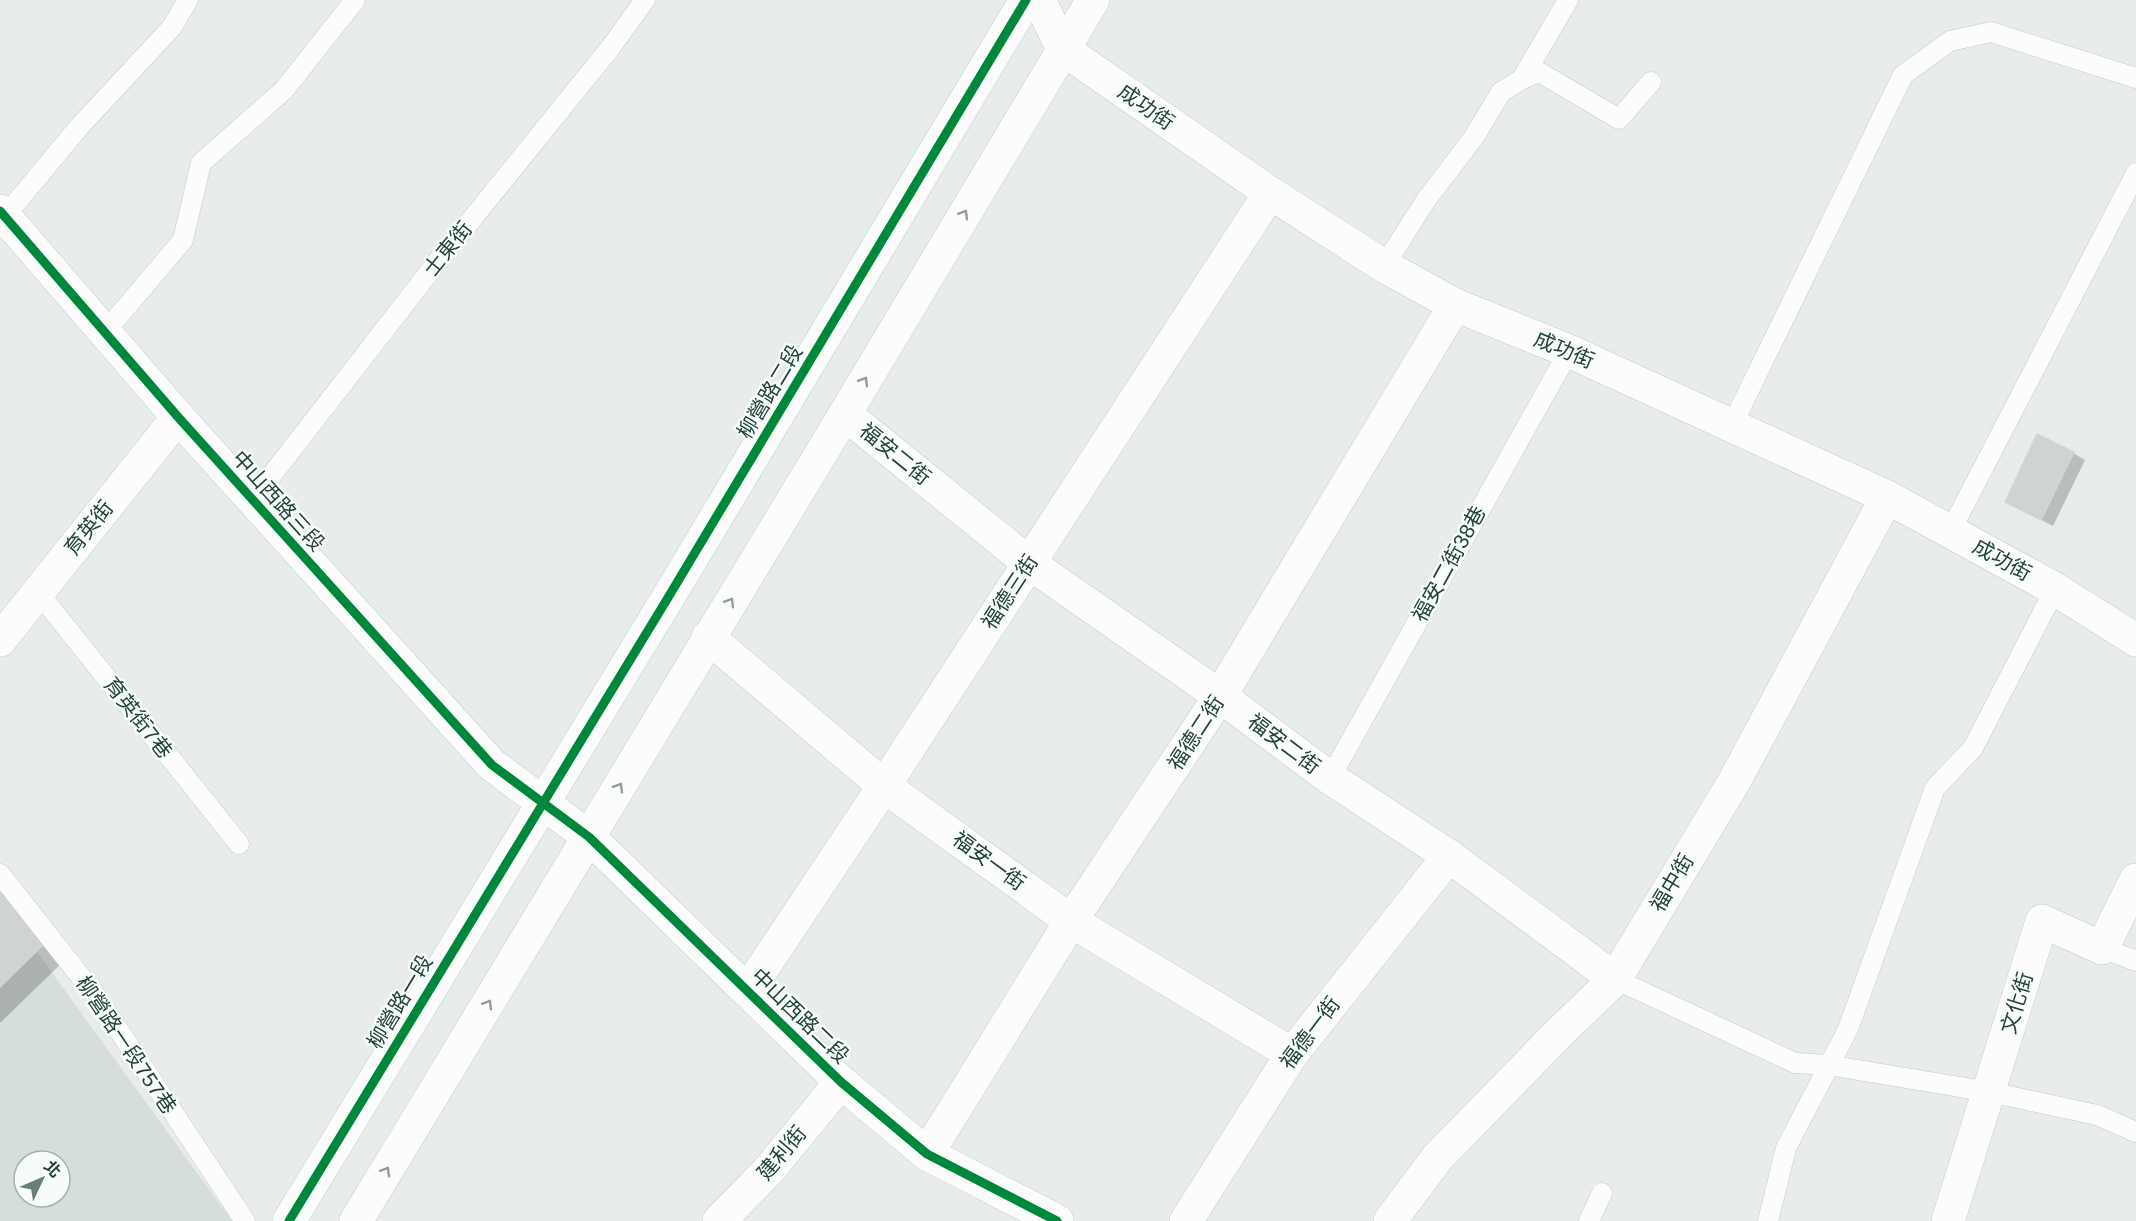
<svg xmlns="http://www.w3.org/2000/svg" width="2136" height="1221" font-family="Helvetica,'Noto Sans TC',sans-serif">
<rect width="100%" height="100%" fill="#e8edeb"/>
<path fill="#d6dedb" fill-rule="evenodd" d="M0,901L232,1221H0ZM24,1161H60V1197H24Z"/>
<g fill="#0003">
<path d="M2073,453L2085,460L2053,526L2007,502Z"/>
<path d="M0,879L73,952L0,1023Z"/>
</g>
<g fill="#cfd4d2" stroke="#d1d6d4" stroke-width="1.5">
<path d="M2037,434L2074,452L2041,520L2005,502Z"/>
<path d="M0,887L50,938L0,987Z"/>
</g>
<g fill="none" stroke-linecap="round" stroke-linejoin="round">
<defs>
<g id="lane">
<path d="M1522,79L1568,0"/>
<path d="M5,216L79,127L172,27L188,0"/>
<path d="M1384,266L1426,200L1474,137L1501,92L1522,79L1539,72L1619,119L1651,82"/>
<path d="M105,332L183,240L201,163L284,90L355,0"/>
<path d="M1731,427L1903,75L1950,41L1991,32L2136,78"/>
<path d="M253,499L434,266L611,47L645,0"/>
<path d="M1950,532L2136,173"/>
<path d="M38,592L239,844"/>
<path d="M1330,778L1569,351"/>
<path d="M0,874L96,996L245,1221"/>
<path d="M2102,948L2136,961"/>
<path d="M1615,979L1795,1063L1828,1065L1990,1092L2097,1115L2136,1132"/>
<path d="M1589,1221L1602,1193"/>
<path d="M1768,1221L1786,1148L1848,1029L1935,788L1973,748L2055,589"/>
</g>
<g id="street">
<path d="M1039,0L1063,49L1270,193L1384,266L1455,305L1569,351L1887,497L2055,589L2136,640"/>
<path d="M845,414L1029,563L1220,696L1330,778L1449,856L1615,979"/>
<path d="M708,637L884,786L1071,921L1292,1054"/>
<path d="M0,640L178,417"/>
<path d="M748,990L884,786L1270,193"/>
<path d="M927,1154L1071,921L1220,696L1455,305"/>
<path d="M719,1221L768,1171L841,1082"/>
<path d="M1186,1221L1292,1054L1449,856"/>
<path d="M1390,1221L1438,1157L1557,1035L1615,979L1735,780L1887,497"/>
<path d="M1948,1221L2042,921L2102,948L2136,880"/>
</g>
<g id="secondary">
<path d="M0,211L178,417L492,765L589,837L841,1082L927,1154L1057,1221"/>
<path d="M289,1221L669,596L1026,0"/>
<path d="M356,1221L845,414L1093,0"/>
</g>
</defs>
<use href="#lane" stroke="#c5cac8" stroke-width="21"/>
<use href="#street" stroke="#c5cac8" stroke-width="34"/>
<use href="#secondary" stroke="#c3cbc8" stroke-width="34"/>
<use href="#lane" stroke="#fcfcfc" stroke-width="20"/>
<use href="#street" stroke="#fcfcfc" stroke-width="33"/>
<use href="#secondary" stroke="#fcfcfc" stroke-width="33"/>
<defs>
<g id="cycleway">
<path d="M0,211L178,417L492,765L589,837L841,1082L927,1154L1057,1221"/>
<path d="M289,1221L669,596L1026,0"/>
</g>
</defs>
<use href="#cycleway" stroke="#f7fbf9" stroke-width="13"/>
<use href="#cycleway" stroke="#00873e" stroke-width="9"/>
</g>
<defs><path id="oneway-chevron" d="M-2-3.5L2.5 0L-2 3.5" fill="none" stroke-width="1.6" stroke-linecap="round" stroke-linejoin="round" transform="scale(1.5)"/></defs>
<g stroke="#909f9b">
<use href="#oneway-chevron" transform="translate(964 214) rotate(-59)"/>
<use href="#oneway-chevron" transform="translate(864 381) rotate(-59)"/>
<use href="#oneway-chevron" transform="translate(730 602) rotate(-59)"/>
<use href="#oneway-chevron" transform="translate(619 787) rotate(-59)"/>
<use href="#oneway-chevron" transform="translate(488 1004) rotate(-59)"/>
<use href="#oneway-chevron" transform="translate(386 1171) rotate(-59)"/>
</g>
<g text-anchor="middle" stroke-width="5" stroke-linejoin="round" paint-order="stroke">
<g font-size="21" fill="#24423a" stroke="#f7fbf9">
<text transform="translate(1146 107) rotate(35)" y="7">成功街</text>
<text transform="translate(448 249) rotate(-51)" y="7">士東街</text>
<text transform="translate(1564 350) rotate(23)" y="7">成功街</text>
<text transform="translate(770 392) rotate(-59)" y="7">柳營路二段</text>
<text transform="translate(895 454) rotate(39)" y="7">福安二街</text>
<text transform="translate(278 501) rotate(48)" y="7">中山西路三段</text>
<text transform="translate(89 528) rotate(-51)" y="7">育英街</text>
<text transform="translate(2002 560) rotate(29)" y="7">成功街</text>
<text transform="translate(1449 564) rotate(-61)" y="7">福安二街38巷</text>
<text transform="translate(1010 592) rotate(-57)" y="7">福德三街</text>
<text transform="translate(138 718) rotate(52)" y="7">育英街7巷</text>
<text transform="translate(1196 733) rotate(-57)" y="7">福德二街</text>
<text transform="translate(1284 744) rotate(37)" y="7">福安二街</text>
<text transform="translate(989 861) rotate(36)" y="7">福安一街</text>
<text transform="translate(1672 883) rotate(-59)" y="7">福中街</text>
<text transform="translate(400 1002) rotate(-59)" y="7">柳營路一段</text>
<text transform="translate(2017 1003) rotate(-73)" y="7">文化街</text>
<text transform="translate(800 1016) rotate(44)" y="7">中山西路二段</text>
<text transform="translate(1310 1033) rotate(-53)" y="7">福德一街</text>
<text transform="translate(126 1045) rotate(56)" y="7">柳營路一段757巷</text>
<text transform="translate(782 1153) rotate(-50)" y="7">建利街</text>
</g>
</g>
<g transform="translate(42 1179) rotate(46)"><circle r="28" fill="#f7fbf9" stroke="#a3b1ad" stroke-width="1.5"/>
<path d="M0-4.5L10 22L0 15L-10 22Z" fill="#697e78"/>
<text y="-9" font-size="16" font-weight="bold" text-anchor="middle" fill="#24423a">北</text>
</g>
</svg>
